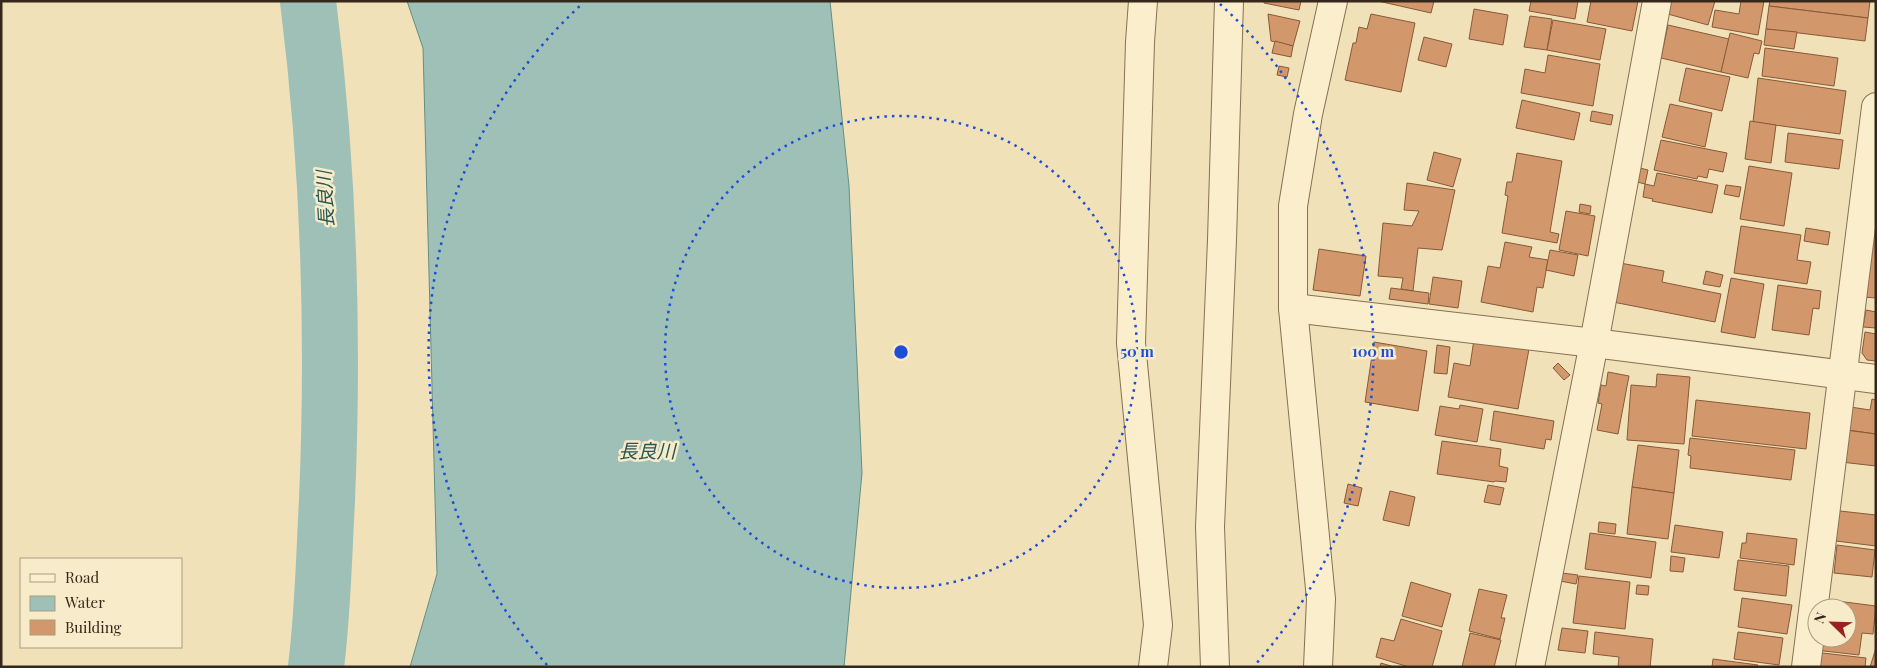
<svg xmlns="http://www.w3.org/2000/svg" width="1877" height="668" font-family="'Playfair Display','Noto Sans JP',serif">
<rect width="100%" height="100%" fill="#f0e1b9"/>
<path fill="#9ec0b7" stroke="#668e84" d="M407,1H830L849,186L862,473L844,667H410L437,574L423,48Z"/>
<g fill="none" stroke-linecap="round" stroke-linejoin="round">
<path stroke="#9ec0b7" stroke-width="56" d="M308,1C329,167 334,334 327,500C324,555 323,612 316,667"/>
</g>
<g fill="#d2986c" stroke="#885937">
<path d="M1264,1H1301L1299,10L1264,3Z"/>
<path d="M1378,1H1434L1431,13Z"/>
<path d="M1531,1H1578L1575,19L1529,11Z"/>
<path d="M1591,1H1638L1632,31L1587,22Z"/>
<path d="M1668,1H1715L1708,25L1664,13Z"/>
<path d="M1741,1H1764L1758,35L1712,27L1715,10L1739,14Z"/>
<path d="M1770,1H1870L1868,18L1769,6Z"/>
<path d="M1769,6L1868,18L1865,41L1766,29Z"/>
<path d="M1474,9L1508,15L1503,45L1469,39Z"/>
<path d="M1268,14L1300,21L1293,46L1271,41Z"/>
<path d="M1371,14L1415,23L1401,92L1345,80L1353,43H1356L1359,27L1367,29Z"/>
<path d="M1530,16L1552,19L1547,50L1524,47Z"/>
<path d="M1553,20L1606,29L1600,60L1547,50Z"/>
<path d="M1668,25L1729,39L1721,72L1661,58Z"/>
<path d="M1766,29L1797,32L1794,49L1764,45Z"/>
<path d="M1730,33L1762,41L1759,54L1754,53L1748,78L1721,72Z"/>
<path d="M1424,37L1452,44L1446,67L1418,60Z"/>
<path d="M1275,41L1293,46L1291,57L1272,53Z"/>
<path d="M1765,48L1838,58L1834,86L1762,76Z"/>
<path d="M1548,55L1600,64L1593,106L1521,93L1525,69L1545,73Z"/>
<path d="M1279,66L1289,68L1287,77L1277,75Z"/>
<path d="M1686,68L1730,77L1722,111L1679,101Z"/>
<path d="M1758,78L1846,91L1840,134L1753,122Z"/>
<path d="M1522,100L1580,113L1574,140L1516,128Z"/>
<path d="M1670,104L1712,113L1705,147L1662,137Z"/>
<path d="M1592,111L1613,115L1611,125L1590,121Z"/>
<path d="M1750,121L1776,125L1771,163L1745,159Z"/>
<path d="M1788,133L1843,140L1839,169L1785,162Z"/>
<path d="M1661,140L1727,153L1723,172L1709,169L1707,178L1698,176L1697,179L1654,170Z"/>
<path d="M1434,152L1461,159L1453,187L1427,180Z"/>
<path d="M1517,153L1562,161L1550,232L1559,234L1557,243L1502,233L1508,196L1505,195L1507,182H1512Z"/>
<path d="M1749,166L1792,173L1784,226L1740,219Z"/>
<path d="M1636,167L1648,170L1645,184L1633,181Z"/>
<path d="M1657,173L1718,185L1712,213L1652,201L1653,199L1643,197L1645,184L1654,186Z"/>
<path d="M1407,183L1455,190L1442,250L1418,248L1413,291L1401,289L1403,278L1378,276L1383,223L1412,226L1419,211L1404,210Z"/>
<path d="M1726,185L1741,187L1739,197L1724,194Z"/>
<path d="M1580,204L1591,206L1590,214L1579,212Z"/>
<path d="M1566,211L1595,216L1588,256L1559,250Z"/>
<path d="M1876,214V298L1863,297Z"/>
<path d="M1741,226L1801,235L1797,260L1811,262L1807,284L1734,273Z"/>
<path d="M1806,228L1830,232L1828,245L1804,241Z"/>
<path d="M1505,242L1532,247L1529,257L1548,260L1543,288L1537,287L1533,312L1481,302L1488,266L1500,268Z"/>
<path d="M1319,249L1366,256L1360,296L1313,290Z"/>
<path d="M1550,250L1578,255L1574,276L1546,270Z"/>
<path d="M1620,263L1664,271L1662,282L1721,294L1715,322L1613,302Z"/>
<path d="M1706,271L1723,275L1720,287L1703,284Z"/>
<path d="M1433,277L1462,281L1458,308L1429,304Z"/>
<path d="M1731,278L1764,284L1755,338L1721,332Z"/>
<path d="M1778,285L1821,291L1819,309L1813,308L1809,335L1772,330Z"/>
<path d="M1391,288L1429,293L1428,304L1389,299Z"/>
<path d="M1866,310L1876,312V328L1863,327Z"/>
<path d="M1865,332L1876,334V361L1867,360L1862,353Z"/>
<path d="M1474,339L1529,349L1518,409L1448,397L1454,363L1470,366Z"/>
<path d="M1374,342L1427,351L1418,411L1365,402Z"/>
<path d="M1437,345L1450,347L1447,374L1434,373Z"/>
<path d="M1558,363L1570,375L1564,380L1553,368Z"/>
<path d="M1608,372L1629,376L1618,434L1597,430L1602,404L1598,403L1601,385L1606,386Z"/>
<path d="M1657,374L1690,377L1684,444L1627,440L1631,385L1656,387Z"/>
<path d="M1872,399L1876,400V434L1841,429L1844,406L1870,410Z"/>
<path d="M1696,400L1810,413L1806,449L1692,436Z"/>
<path d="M1460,405L1483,409L1477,442L1435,435L1440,406L1459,409Z"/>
<path d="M1494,411L1554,421L1551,440L1546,439L1544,449L1490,440Z"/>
<path d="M1845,430L1876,434V466L1841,462Z"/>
<path d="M1690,438L1795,450L1791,480L1690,468L1691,456L1688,455Z"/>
<path d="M1442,441L1501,449L1499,466L1508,468L1506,482L1495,481L1494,482L1437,474Z"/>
<path d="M1638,445L1679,450L1674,493L1632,487Z"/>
<path d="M1348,484L1362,488L1358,506L1344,503Z"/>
<path d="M1488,485L1504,488L1500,505L1484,502Z"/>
<path d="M1632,487L1674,493L1668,539L1627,534Z"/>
<path d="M1390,491L1415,497L1409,526L1383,520Z"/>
<path d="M1831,510L1876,515V546L1828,540Z"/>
<path d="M1599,522L1616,524L1615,534L1598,532Z"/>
<path d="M1675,525L1723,532L1719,558L1671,552Z"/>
<path d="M1590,533L1656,542L1651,578L1585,569Z"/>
<path d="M1747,533L1797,539L1794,565L1740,558L1742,543H1746Z"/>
<path d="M1837,545L1875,550L1872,577L1834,573Z"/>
<path d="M1671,556L1685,558L1683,572L1670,571Z"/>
<path d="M1738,560L1789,566L1786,596L1734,590Z"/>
<path d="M1562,573L1578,575L1576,584L1560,581Z"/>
<path d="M1579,576L1630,582L1625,629L1573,623Z"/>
<path d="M1411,582L1451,594L1442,627L1402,616Z"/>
<path d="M1637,585L1649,586L1648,595L1636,594Z"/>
<path d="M1479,589L1507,595L1501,618H1505L1500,639L1469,631Z"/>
<path d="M1742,598L1792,605L1787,634L1738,627Z"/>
<path d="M1821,599L1876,606L1873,634L1862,633L1859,655L1815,650L1817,638H1847V608H1820Z"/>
<path d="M1401,619L1442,631L1432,667H1409L1376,657L1381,638L1394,641Z"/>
<path d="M1562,628L1588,631L1585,653L1558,650Z"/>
<path d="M1595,632L1653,639L1650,667H1618L1619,657L1593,654Z"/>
<path d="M1738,632L1783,638L1779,665L1734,659Z"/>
<path d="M1470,633L1501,640L1494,667H1462Z"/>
<path d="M1876,648V667H1870Z"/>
<path d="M1814,652L1866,658L1865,667H1812Z"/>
<path d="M1713,659L1758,665L1757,667H1712Z"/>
<path d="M1381,663L1394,667H1380Z"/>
</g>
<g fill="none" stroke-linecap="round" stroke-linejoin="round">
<defs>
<g id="minor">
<path d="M1143,1L1140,42L1131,343L1158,625L1153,667"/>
<path d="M1293,308L1594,343L1876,379"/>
<path d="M1215,667L1210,527L1222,240L1229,1"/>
<path d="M1530,667L1594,343L1657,1"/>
<path d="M1806,667L1876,107"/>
</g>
<path id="tertiary" d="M1318,667L1321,599L1293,308V206L1308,114L1333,1"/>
</defs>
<use href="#minor" stroke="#887053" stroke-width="30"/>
<use href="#tertiary" stroke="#887053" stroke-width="30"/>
<use href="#minor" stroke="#fbeecd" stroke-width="28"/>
<use href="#tertiary" stroke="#fbeecd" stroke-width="28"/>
</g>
<g fill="none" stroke="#1d4ed8" stroke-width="2.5" stroke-dasharray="2.5 5">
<circle cx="901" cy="352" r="236"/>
<path d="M547 665A472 472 0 0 1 582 4M1220 4A472 472 0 0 1 1255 665"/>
</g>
<g text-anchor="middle" stroke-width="5" stroke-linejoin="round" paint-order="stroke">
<g font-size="19" font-style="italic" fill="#275754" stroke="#f7ebc9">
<text transform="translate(325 199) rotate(-93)" y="7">長良川</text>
<text x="647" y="458">長良川</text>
</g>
</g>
<circle cx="901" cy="352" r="8" fill="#1d4ed8" stroke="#f7ebc9" stroke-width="2.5"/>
<g font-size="15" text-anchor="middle" font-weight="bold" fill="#1d4ed8" stroke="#f7ebc9" stroke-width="5" stroke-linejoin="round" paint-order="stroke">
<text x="1137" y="357">50 m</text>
<text x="1373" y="357">100 m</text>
</g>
<rect width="1877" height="668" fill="none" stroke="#352719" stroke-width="5"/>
<rect x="20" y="558" width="162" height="90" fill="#f7ebc9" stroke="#a99d83"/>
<rect x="30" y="574" width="25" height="8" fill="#fbeecd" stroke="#a99d83"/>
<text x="65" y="583" font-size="15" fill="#352719">Road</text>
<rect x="30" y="596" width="25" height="15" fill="#9ec0b7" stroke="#a99d83"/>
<text x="65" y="608" font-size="15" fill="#352719">Water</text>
<rect x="30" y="620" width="25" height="15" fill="#d2986c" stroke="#a99d83"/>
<text x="65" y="633" font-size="15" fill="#352719">Building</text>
<g transform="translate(1832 623) rotate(293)"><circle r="24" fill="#f7ebc9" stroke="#a99d83"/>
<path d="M0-4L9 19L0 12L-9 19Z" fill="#9b201f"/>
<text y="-8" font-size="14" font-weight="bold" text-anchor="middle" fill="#352719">N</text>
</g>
</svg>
